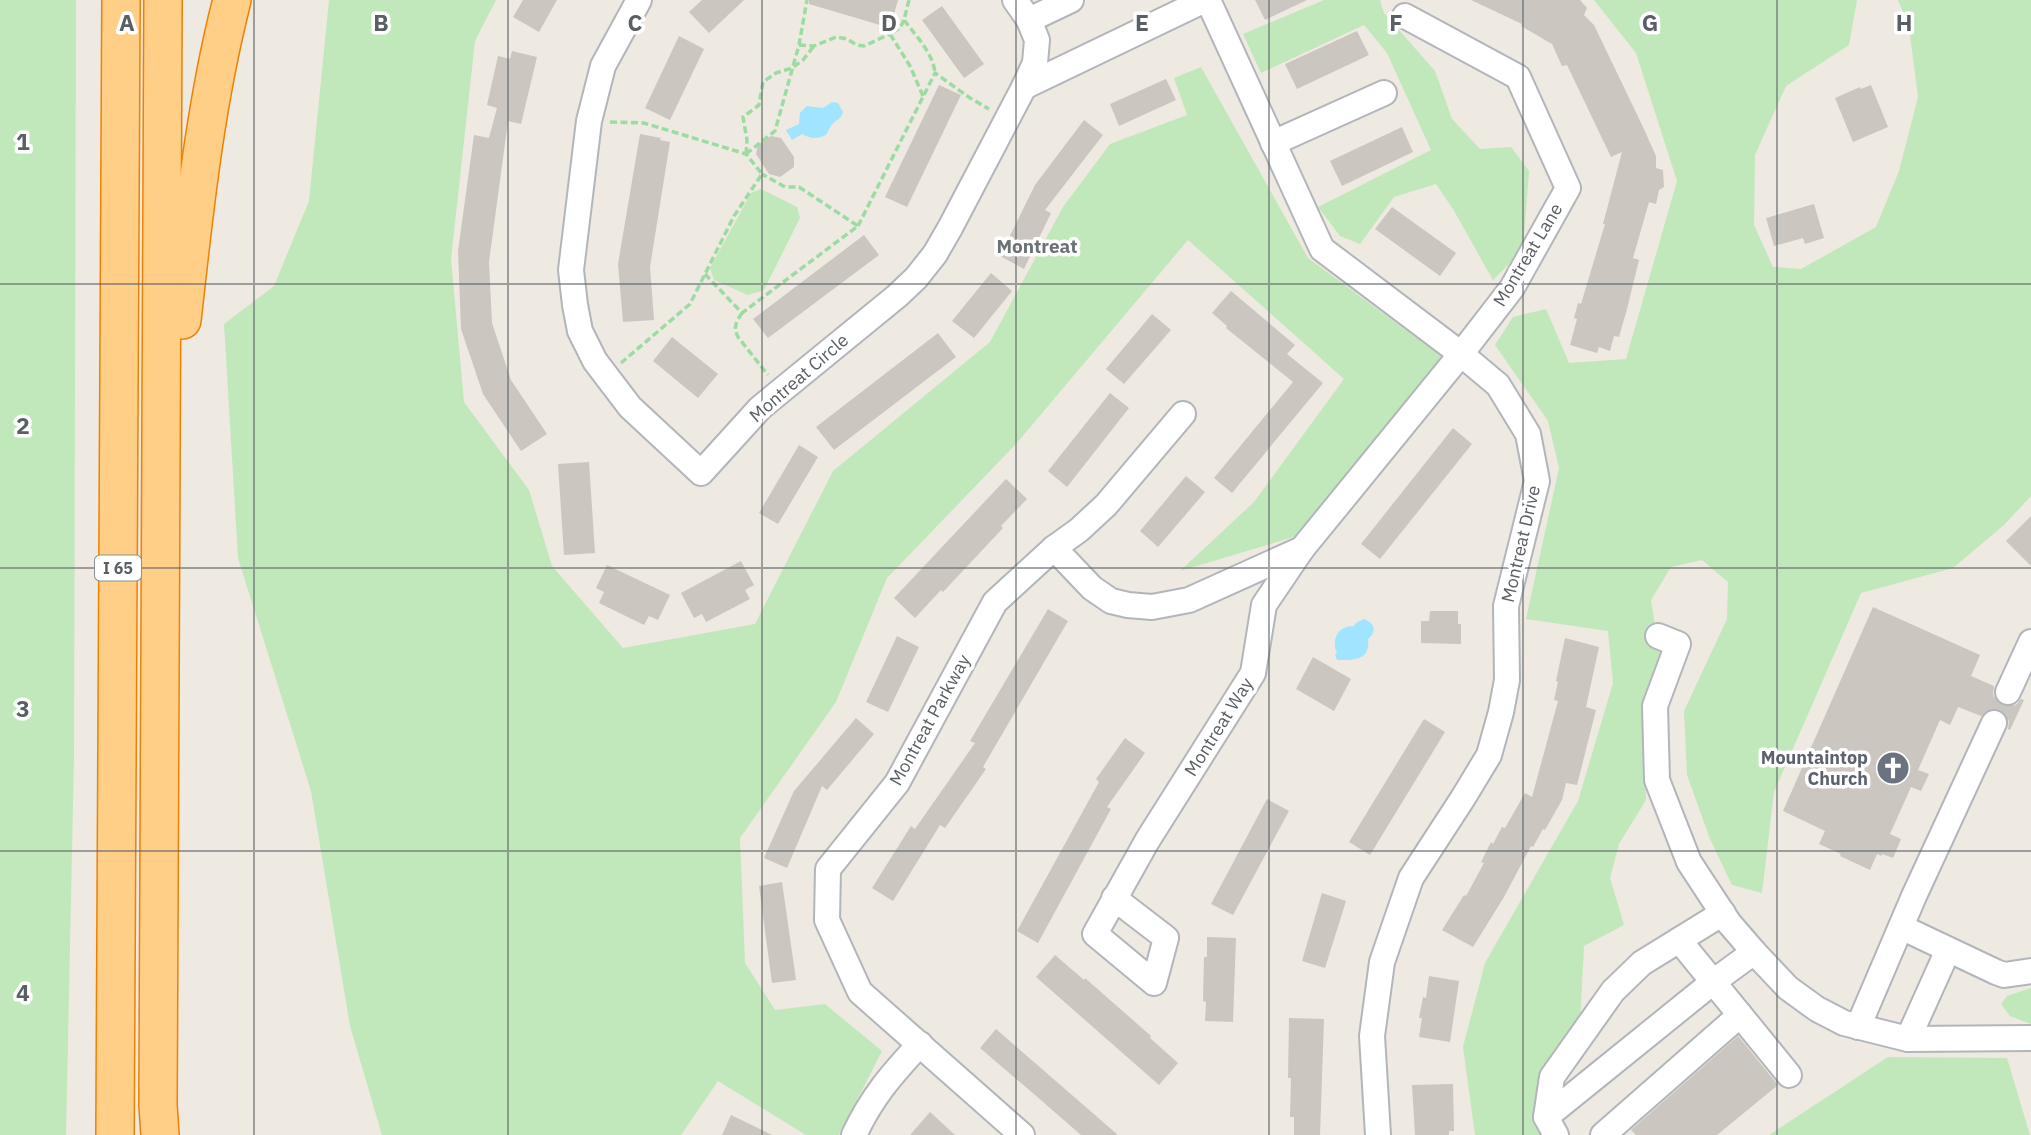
<svg xmlns="http://www.w3.org/2000/svg" width="2031" height="1135" font-family="'IBM Plex Sans',sans-serif">
<rect width="100%" height="100%" fill="#eee9e1"/>
<g fill="#c1e8ba">
<path d="M0,0H76L74,757L66,1135H0Z"/>
<path d="M329,0H496L475,41L451,259L464,402L529,490L552,566L623,648L755,624L833,471L990,342L1063,207L1110,144L1187,115L1174,78L1201,67L1308,258L1442,357L1297,536L1180,571L1254,502L1344,379L1188,240L1016,444L887,578L836,702L740,838L745,963L775,1010L825,1004L882,1051L839,1135H806L718,1081L681,1135H382L350,1026L311,791L238,558L224,324L274,286L309,201Z"/>
<path d="M1324,0H1380L1384,13L1435,71L1452,119L1480,149L1511,147L1529,171L1523,250L1493,280L1453,209L1436,184L1394,197L1360,244L1340,236L1318,207L1431,150L1387,53L1364,25L1261,73L1243,34Z"/>
<path d="M1594,0H1857L1849,45L1786,86L1755,155L1754,225L1773,267L1801,269L1876,227L1899,171L1918,97L1909,27L1898,0H2031V496L2004,525L1953,568L1861,593L1774,792L1762,893L1732,885L1710,839L1687,775L1684,711L1727,619L1728,582L1702,560L1671,567L1651,600L1660,658L1646,700V800L1619,844L1610,878L1624,925L1584,946L1580,1025L1549,1069L1535,1101L1544,1135H1475L1463,1047L1485,963L1578,801L1613,683L1608,631L1526,619L1559,468L1548,421L1495,345L1513,317L1546,309L1569,363L1626,359L1677,181L1636,53Z"/>
<path d="M761,189L797,207L800,218L764,290L748,295L714,280L710,268L751,193Z"/>
<path d="M2031,988V1024L2010,1016L2001,1004L2007,996Z"/>
<path d="M1888,1057L2007,1058L2030,1135H1769Z"/>
</g>
<g fill="#a0e4ff">
<path d="M832,102L838,103L843,112L841,117L832,124L826,135C817,139 811,139 802,134L792,140L786,130L799,124L800,113L807,106L823,108Z"/>
<path d="M1364,619C1375,623 1377,632 1368,639C1371,662 1351,660 1337,660L1335,655L1337,653C1331,639 1338,626 1354,626L1356,623Z"/>
</g>
<g fill="#cbc6c0">
<path d="M523,0H557L539,32L513,17Z"/>
<path d="M702,0H744L709,33L689,12Z"/>
<path d="M809,0H898L890,28L809,4Z"/>
<path d="M1255,0H1307L1265,20Z"/>
<path d="M1471,0H1580L1587,8L1584,15L1594,25L1643,127L1656,156V168L1663,170L1664,187L1659,190L1656,204L1649,202L1633,258L1639,260L1627,309L1619,337L1614,336L1610,351L1599,347L1597,353L1570,345L1577,319L1574,318L1578,303L1581,304L1605,224H1603L1622,152L1611,157L1567,65L1562,66L1552,44L1521,26L1522,24Z"/>
<path d="M942,6L984,64L964,78L922,20Z"/>
<path d="M1357,31L1369,55L1297,89L1285,64Z"/>
<path d="M679,36L704,49L670,120L645,108Z"/>
<path d="M512,51L537,57L521,124L508,121L489,262L492,323L511,380L547,434L521,451L483,394L461,329L458,251L474,135L489,138L497,108L487,105L498,56L510,59Z"/>
<path d="M1166,79L1176,100L1119,126L1110,104Z"/>
<path d="M939,85L961,95L907,207L885,197Z"/>
<path d="M1871,85L1888,127L1853,142L1835,98L1860,87L1861,89Z"/>
<path d="M1084,120L1103,135L1045,210L1051,213L1024,269L1000,256L1035,185Z"/>
<path d="M1402,127L1413,152L1342,186L1330,161Z"/>
<path d="M640,134L661,138L660,140L670,142L650,267L654,320L623,322L618,264Z"/>
<path d="M771,136L781,138L794,157V167L780,177L769,174L756,154L758,145Z"/>
<path d="M1814,204L1824,238L1805,244L1803,238L1774,246L1766,218Z"/>
<path d="M1392,207L1456,253L1440,276L1375,229Z"/>
<path d="M864,235L879,255L768,338L753,319Z"/>
<path d="M991,273L1012,291L974,338L952,321Z"/>
<path d="M1231,291L1295,345L1287,354L1323,383L1232,493L1214,478L1293,382L1226,328L1227,326L1212,313Z"/>
<path d="M1152,314L1171,330L1124,384L1106,369Z"/>
<path d="M938,333L956,357L834,450L816,427Z"/>
<path d="M672,337L718,374L698,398L653,361Z"/>
<path d="M1110,393L1129,408L1067,487L1048,471Z"/>
<path d="M1453,428L1472,444L1380,559L1361,544Z"/>
<path d="M799,445L818,457L778,524L759,513Z"/>
<path d="M589,462L595,553L564,555L558,464Z"/>
<path d="M1186,476L1205,492L1158,547L1140,531Z"/>
<path d="M1006,479L1027,499L1001,526L1003,528L943,592L941,590L915,618L894,598Z"/>
<path d="M2031,516V566L2006,541Z"/>
<path d="M741,561L754,585L745,590L750,599L706,622L702,614L694,618L681,593Z"/>
<path d="M607,565L670,595L658,620L649,616L644,625L599,603L604,592L596,588Z"/>
<path d="M1873,607L1980,655L1971,676L1994,686L1993,694L1996,701L2001,705L2010,707L2017,704L2021,699L2024,700L2010,730L2008,729L2009,721L2006,714L2000,709L1993,708L1986,711L1981,716L1958,707L1950,725L1940,720L1918,770L1929,774L1921,791L1911,787L1890,834L1901,839L1893,858L1882,854L1881,856L1877,854L1870,870L1840,856L1841,854L1819,844L1825,831L1783,811Z"/>
<path d="M1048,609L1068,621L983,767L986,769L945,828L940,825L893,901L872,888L911,826L915,829L975,743L970,741Z"/>
<path d="M1430,611H1458V624H1461V644L1421,643V621H1429Z"/>
<path d="M897,636L919,647L888,712L866,702Z"/>
<path d="M1565,638L1599,647L1586,707L1596,710L1577,785L1566,783L1562,800L1545,830L1543,829L1533,847L1531,846L1504,897L1473,947L1442,930L1464,895L1466,896L1484,863L1481,862L1491,842L1493,844L1502,827L1505,828L1525,793L1532,797L1558,701L1554,700L1558,682L1556,681Z"/>
<path d="M1313,657L1351,679L1334,711L1296,689Z"/>
<path d="M856,718L874,734L827,790L822,786L787,868L764,858L794,791Z"/>
<path d="M1424,719L1445,732L1370,855L1349,842Z"/>
<path d="M1125,738L1145,753L1107,807L1111,809L1038,943L1017,931L1099,782L1096,779Z"/>
<path d="M1267,799L1289,811L1233,915L1211,904Z"/>
<path d="M782,882L796,980L772,983L759,886Z"/>
<path d="M1322,893L1346,901L1325,968L1302,961Z"/>
<path d="M1207,937L1236,938L1233,1022L1205,1021L1206,1002L1203,1001L1204,957H1207Z"/>
<path d="M1055,955L1084,980L1085,978L1151,1036L1150,1038L1178,1063L1159,1085L1036,977Z"/>
<path d="M1429,976L1459,981L1450,1042L1419,1037L1422,1018H1419L1423,997L1426,998Z"/>
<path d="M1289,1018L1324,1019L1320,1135H1294V1117H1290L1291,1078H1288Z"/>
<path d="M996,1029L1065,1089L1118,1135H1081L1035,1095L980,1048Z"/>
<path d="M1738,1036L1778,1085L1717,1135H1636L1631,1130Z"/>
<path d="M1453,1084L1454,1131H1449V1135H1415L1412,1085Z"/>
<path d="M930,1112L955,1135H910Z"/>
<path d="M731,1115L772,1135H722Z"/>
</g>
<g fill="none" stroke-linecap="round" stroke-linejoin="round">
<path stroke="#c9c6c2" stroke-width="24" stroke-dasharray="24 12" stroke-linecap="butt" d="M1994,723L2008,692"/>
<defs>
<g id="minor">
<path d="M639,0L603,66L589,121L571,270L575,305L580,331L595,361L630,407L701,473L760,408L897,296L916,278L935,254L950,228L1024,87L1035,63L1037,40L1029,20L1015,0"/>
<path d="M1208,0L1322,249L1461,354L1498,385L1528,434L1537,481L1506,606L1507,680L1501,712L1489,755L1463,798L1411,878L1382,962L1372,1036L1378,1135"/>
<path d="M1029,20L1071,0"/>
<path d="M1024,87L1205,0"/>
<path d="M1273,143L1384,93"/>
<path d="M1054,548L1092,588L1111,601L1128,605L1152,607L1189,600L1302,549L1461,354L1512,288L1568,188L1518,77L1405,16"/>
<path d="M1658,636L1678,644L1655,706L1657,780L1689,862L1729,923L1754,952L1788,988L1817,1009L1844,1023L1908,1039L2031,1038"/>
<path d="M2008,692L2031,642"/>
<path d="M1114,898L1166,938L1154,983L1095,934L1147,841L1253,673L1264,605L1302,549"/>
<path d="M1901,927L1996,972L2004,975L2031,971"/>
<path d="M1679,940L1789,1075"/>
<path d="M1858,1027L1914,896L1994,723"/>
<path d="M1908,1039L1948,950"/>
<path d="M1546,1117L1552,1077L1613,991L1642,963L1723,913"/>
<path d="M854,1135C872,1097 891,1075 920,1044"/>
<path d="M1022,1135L860,992L827,920L828,869L897,783L995,602L1054,548L1079,530L1106,505L1183,414"/>
<path d="M1556,1135L1546,1117L1713,982L1754,952"/>
<path d="M1603,1135L1740,1015"/>
</g>
<g id="highway">
<path d="M182,320C194,213 205,105 232,0"/>
<path d="M115,1135L121,0"/>
<path d="M160,1135L158,1105L163,0"/>
</g>
</defs>
<use href="#minor" stroke="#b2b6ba" stroke-width="28"/>
<use href="#highway" stroke="#ef8100" stroke-width="40"/>
<g stroke="#9cdca3" stroke-width="3.5" stroke-dasharray="7 3.5" stroke-linecap="butt">
<path d="M909,0L904,20C916,36 933,53 935,73"/>
<path d="M904,20L900,28L890,34L910,66L923,96"/>
<path d="M799,45L814,46L836,37L847,39L857,45L864,46L890,34"/>
<path d="M610,122L644,123L746,154L762,174L734,216L690,304L621,363"/>
<path d="M746,154L775,131L799,45L807,0"/>
<path d="M746,154L747,140L743,117L759,105L763,82L776,73L792,68L803,60L814,46"/>
<path d="M858,226L935,73L970,98L989,109"/>
<path d="M705,274L742,313L858,226L799,187H785L762,174"/>
<path d="M742,313C736,322 733,327 738,337L768,375"/>
</g>
<use href="#minor" stroke="#fff" stroke-width="24"/>
<use href="#highway" stroke="#ffcf87" stroke-width="37"/>
</g>
<path fill="none" stroke="#595f63" stroke-width="2" stroke-opacity="0.55" d="M254,0V1135M508,0V1135M762,0V1135M1016,0V1135M1269,0V1135M1523,0V1135M1777,0V1135M0,284H2031M0,568H2031M0,851H2031"/>
<defs>
<symbol id="church-disc" viewBox="-11 -11 22 22"><circle r="9.5" fill="#6b7280" stroke="#fff"/><path d="M-1.2-6h2.4v3.5h3.3v2.4h-3.3V6h-2.4V-.1h-3.3v-2.4h3.3Z" fill="#fff"/></symbol>
</defs>
<g fill-rule="evenodd">
<use href="#church-disc" x="1874" y="749" width="38" height="38"/>
</g>
<g text-anchor="middle" stroke-width="7" stroke-linejoin="round" paint-order="stroke">
<rect fill="#fff" stroke="#8b8f92" stroke-width="2" x="95" y="555.5" width="46" height="25" rx="5"/>
<g font-size="16" font-weight="bold" fill="#595f63">
<text x="118" y="574">I 65</text>
</g>
<g font-size="18" fill="#595f63" stroke="#fff">
<text transform="translate(1528 255) rotate(-59)" y="6">Montreat Lane</text>
<text transform="translate(799 378) rotate(-41)" y="6">Montreat Circle</text>
<text transform="translate(1521 544) rotate(-77)" y="6">Montreat Drive</text>
<text transform="translate(930 720) rotate(-61)" y="6">Montreat Parkway</text>
<text transform="translate(1219 727) rotate(-58)" y="6">Montreat Way</text>
</g>
<g font-size="18" font-weight="bold" fill="#5b616d" stroke="#fff" text-anchor="end">
<text x="1868" y="764">Mountaintop<tspan x="1868" dy="21">Church</tspan></text>
</g>
<g font-size="19" font-weight="bold" fill="#6a7276" stroke="#fff">
<text x="1037" y="253">Montreat</text>
</g>
</g>
<g font-size="23" text-anchor="middle" font-weight="bold" fill="#595f63" stroke="#fff" stroke-width="7" stroke-linejoin="round" paint-order="stroke">
<text x="127" y="31">A</text>
<text x="381" y="31">B</text>
<text x="635" y="31">C</text>
<text x="889" y="31">D</text>
<text x="1142" y="31">E</text>
<text x="1396" y="31">F</text>
<text x="1650" y="31">G</text>
<text x="1904" y="31">H</text>
<text x="23" y="150">1</text>
<text x="23" y="434">2</text>
<text x="23" y="717">3</text>
<text x="23" y="1001">4</text>
</g>
</svg>
